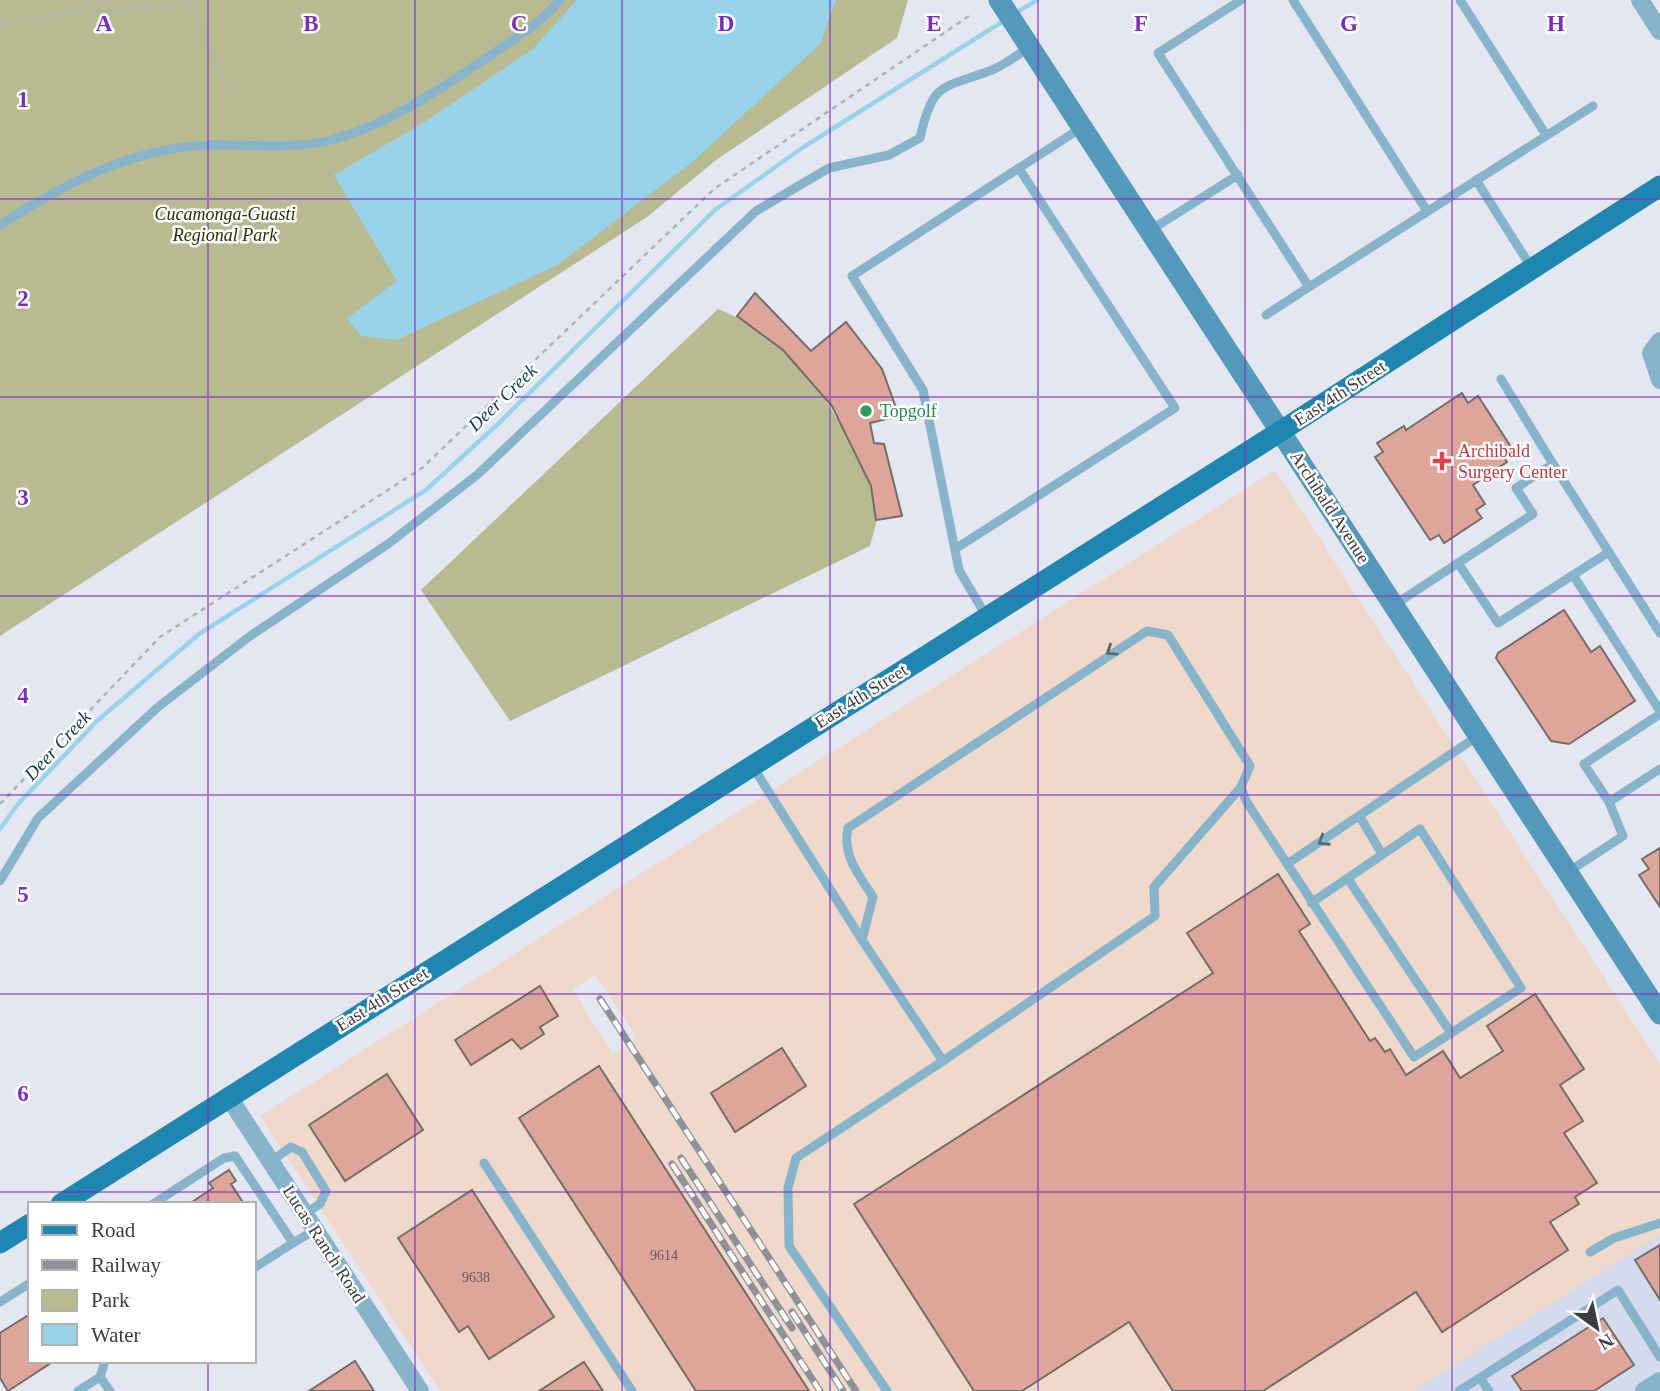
<svg xmlns="http://www.w3.org/2000/svg" width="1660" height="1391" font-family="'Times New Roman',serif">
<rect width="100%" height="100%" fill="#e4e7f1"/>
<path fill="#d5dbec" d="M1660,1234V1391H1411Z"/>
<path fill="#eed9cb" fill-rule="evenodd" d="M1275,470L1660,1064V1235L1413,1391H440L260,1116ZM596,975L637,1038L613,1054L572,989Z"/>
<g fill="#b8bb92">
<path d="M0,0H908L897,38L716,160L647,217L0,636Z"/>
<path d="M718,309C784,334 829,396 858,458C867,477 876,497 876,519C876,528 872,537 870,546L510,721L421,590Z"/>
</g>
<path fill="#99d3eb" d="M577,0H836L820,44L691,163L557,265L396,340L361,336L347,318L397,281L334,175L423,123L533,49Z"/>
<g fill="none" stroke-linecap="round" stroke-linejoin="round">
<g stroke="#99d3eb" stroke-width="4.5">
<path d="M1016,13L1037,0"/>
<path d="M0,829L18,804L97,721L199,634L426,490L499,423L715,210L802,148L1005,20"/>
</g>
</g>
<g fill="#dea69a" stroke="#766c69" stroke-width="2">
<path d="M755,293L811,351L846,322L882,369L899,416L870,423L874,443L884,444L902,516L876,520L871,486L832,406L783,350L737,316Z"/>
<path d="M1462,393L1468,403L1478,396L1511,447L1501,453L1507,462L1473,485L1485,504L1476,510L1482,518L1444,543L1439,535L1430,540L1375,457L1383,452L1377,443L1404,426L1406,430Z"/>
<path d="M1564,610L1591,652L1600,646L1635,701L1569,744L1551,741L1496,658L1498,653Z"/>
<path d="M1660,848V907L1639,875L1649,869L1642,859Z"/>
<path d="M1278,874L1310,924L1299,931L1370,1041L1375,1038L1385,1052L1390,1049L1406,1075L1443,1051L1460,1078L1503,1051L1487,1026L1535,994L1584,1069L1560,1085L1583,1121L1564,1133L1597,1183L1575,1197L1579,1204L1550,1222L1568,1250L1442,1332L1416,1292L1263,1391H1173L1129,1322L1022,1391H974L854,1204L1213,973L1187,933Z"/>
<path d="M540,986L558,1016L540,1027L544,1034L521,1049L512,1039L471,1065L455,1040Z"/>
<path d="M782,1048L806,1086L735,1132L711,1093Z"/>
<path d="M599,1066L809,1391H696L519,1118Z"/>
<path d="M387,1074L423,1130L345,1181L309,1125Z"/>
<path d="M229,1170L236,1181L231,1184L244,1204H189L213,1188L209,1183Z"/>
<path d="M472,1190L554,1317L489,1359L468,1326L459,1332L398,1238Z"/>
<path d="M1660,1245V1300L1635,1260Z"/>
<path d="M30,1314V1361H54L8,1391L0,1378V1333Z"/>
<path d="M1603,1318L1634,1365L1594,1391H1522L1512,1376Z"/>
<path d="M355,1361L374,1391H309Z"/>
<path d="M584,1362L603,1391H539Z"/>
</g>
<g fill="none" stroke-linecap="round" stroke-linejoin="round">
<g stroke="#afb2ba" stroke-width="2.5" stroke-dasharray="5 5" stroke-linecap="butt">
<path d="M103,0L111,11"/>
<path d="M190,2L230,96"/>
<path d="M62,14L170,7L192,0"/>
<path d="M0,24L62,14L90,0"/>
<path d="M0,804L160,637L422,468L714,189L972,14"/>
</g>
<g stroke="#87b4cb" stroke-width="9">
<path d="M1241,0L1158,53L1309,287L1593,106"/>
<path d="M1293,0L1427,211"/>
<path d="M1460,0L1546,135"/>
<path d="M1476,180L1531,267"/>
<path d="M0,225C62,185 133,147 210,145C249,144 293,150 331,140C390,124 440,89 489,56C514,39 541,23 560,0"/>
<path d="M1149,231L1238,175"/>
<path d="M1266,315L1309,287"/>
<path d="M1501,379L1553,464"/>
<path d="M955,549L1175,408L1020,170"/>
<path d="M1458,563L1498,623L1573,575L1660,711"/>
<path d="M1573,575L1609,552"/>
<path d="M1394,605L1533,514L1516,488L1553,464L1660,633"/>
<path d="M986,616L959,570L923,390L852,276L1081,128"/>
<path d="M753,767L862,940"/>
<path d="M1241,787L1154,887L1155,916L943,1061L862,940L873,897C859,875 842,855 848,828L1147,631L1168,635L1250,766L1241,787L1246,801L1414,1057L1521,988L1420,829L1311,903"/>
<path d="M1609,802L1660,769"/>
<path d="M1360,817L1382,854"/>
<path d="M1287,864L1478,736"/>
<path d="M1568,872L1623,836L1609,802L1584,764L1660,714"/>
<path d="M1348,879L1451,1033"/>
<path d="M0,881L38,818L158,707L250,636L388,544L477,475L756,211L829,168L889,155L920,138C933,80 942,89 992,70C1005,65 1018,54 1030,47"/>
<path d="M270,1162L291,1147L302,1152L326,1191L320,1204L304,1214"/>
<path d="M484,1163L632,1391"/>
<path d="M153,1204L224,1158L235,1156L293,1243L315,1230"/>
<path d="M1590,1252L1614,1238L1660,1223"/>
<path d="M254,1268L293,1243"/>
<path d="M0,1302L30,1283"/>
<path d="M100,1377L105,1361"/>
<path d="M1480,1378L1489,1391"/>
<path d="M78,1391L100,1377L110,1391"/>
<path d="M887,1391L789,1246L788,1188L796,1158L943,1061"/>
<path d="M1459,1391L1618,1290L1660,1357"/>
</g>
<g stroke="#87b4cb" stroke-width="18">
<path d="M1640,0L1660,31"/>
<path d="M1660,341L1651,353L1660,380"/>
<path d="M228,1096L420,1391"/>
<path d="M1644,1391L1660,1381"/>
</g>
<path stroke="#5399bb" stroke-width="21" d="M999,0L1660,1014"/>
<g stroke="#1e86b0" stroke-width="21">
<path d="M61,1204L1281,431L1660,186"/>
<path d="M0,1243L30,1224"/>
</g>
<defs>
<g id="rail">
<path d="M600,999L856,1391"/>
<path d="M681,1158L792,1328"/>
<path d="M672,1164L820,1391"/>
<path d="M792,1312L843,1391"/>
</g>
</defs>
<use href="#rail" stroke="#8e9198" stroke-width="7"/>
<use href="#rail" stroke="#fff" stroke-width="4.5" stroke-dasharray="13" stroke-linecap="butt"/>
</g>
<defs><path id="oneway-chevron" d="M-2-3.5L2.5 0L-2 3.5" fill="none" stroke-width="1.6" stroke-linecap="round" stroke-linejoin="round" transform="scale(1.75)"/></defs>
<g stroke="#566771">
<use href="#oneway-chevron" transform="translate(1111 651) rotate(146)"/>
<use href="#oneway-chevron" transform="translate(1323 841) rotate(147)"/>
</g>
<path fill="none" stroke="#7b2cbf" stroke-width="2" stroke-opacity="0.55" d="M208,0V1204M415,0V1391M622,0V1391M830,0V1391M1038,0V1391M1245,0V1391M1452,0V1391M0,199H1660M0,397H1660M0,596H1660M0,795H1660M0,994H1660M0,1192H1660M208,1361V1391"/>
<circle fill="#2e9e5b" stroke="#fff" stroke-width="2.5" cx="866" cy="411" r="7"/>
<path fill="#e0444e" stroke="#fff" stroke-width="2.5" d="M1438.5 450.5h7v7h7v7h-7v7h-7v-7h-7v-7h7z"/>
<g text-anchor="middle" stroke-width="5" stroke-linejoin="round" paint-order="stroke">
<g font-size="14" fill="#645757">
<text x="664" y="1260">9614</text>
<text x="476" y="1282">9638</text>
</g>
<g font-size="18" font-style="italic" fill="#2c2d03" stroke="#fff">
<text x="225" y="220">Cucamonga-Guasti<tspan x="225" dy="21">Regional Park</tspan></text>
</g>
<g font-size="18" fill="#3b3d41" stroke="#fff">
<text transform="translate(1340 393) rotate(-33)" y="6">East 4th Street</text>
<text transform="translate(1330 507) rotate(57)" y="6">Archibald Avenue</text>
<text transform="translate(861 696) rotate(-32)" y="6">East 4th Street</text>
<text transform="translate(382 999) rotate(-32)" y="6">East 4th Street</text>
<text transform="translate(324 1244) rotate(57)" y="6">Lucas Ranch Road</text>
</g>
<g font-size="18" fill="#27864d" stroke="#fff" text-anchor="start">
<text x="880" y="417">Topgolf</text>
</g>
<g font-size="18" fill="#be3a42" stroke="#fff" text-anchor="start">
<text x="1458" y="457">Archibald<tspan x="1458" dy="21">Surgery Center</tspan></text>
</g>
<g font-size="19" font-style="italic" fill="#0c3e50" stroke="#fff">
<text transform="translate(502 397) rotate(-44)" y="7">Deer Creek</text>
<text transform="translate(57 745) rotate(-47)" y="7">Deer Creek</text>
</g>
</g>
<g font-size="23" text-anchor="middle" font-weight="bold" fill="#7b2cbf" stroke="#fff" stroke-width="5" stroke-linejoin="round" paint-order="stroke">
<text x="104" y="31">A</text>
<text x="311" y="31">B</text>
<text x="519" y="31">C</text>
<text x="726" y="31">D</text>
<text x="934" y="31">E</text>
<text x="1141" y="31">F</text>
<text x="1349" y="31">G</text>
<text x="1556" y="31">H</text>
<text x="23" y="107">1</text>
<text x="23" y="306">2</text>
<text x="23" y="505">3</text>
<text x="23" y="703">4</text>
<text x="23" y="902">5</text>
<text x="23" y="1101">6</text>
</g>
<rect x="28" y="1202" width="228" height="161" fill="#ffffff" stroke="#b1b1b3" stroke-width="2"/>
<rect x="42" y="1225" width="35" height="10" fill="#1e86b0" stroke="#b1b1b3" stroke-width="2"/>
<text x="91" y="1237" font-size="21" fill="#3b3d41">Road</text>
<rect x="42" y="1260" width="35" height="10" fill="#8e9198" stroke="#b1b1b3" stroke-width="2"/>
<text x="91" y="1272" font-size="21" fill="#3b3d41">Railway</text>
<rect x="42" y="1290" width="35" height="21" fill="#b8bb92" stroke="#b1b1b3" stroke-width="2"/>
<text x="91" y="1307" font-size="21" fill="#3b3d41">Park</text>
<rect x="42" y="1324" width="35" height="21" fill="#99d3eb" stroke="#b1b1b3" stroke-width="2"/>
<text x="91" y="1342" font-size="21" fill="#3b3d41">Water</text>
<g transform="translate(1597 1328) rotate(147)" stroke="#ffffff" stroke-width="5" paint-order="stroke">
<path d="M0-5L12 26L0 18L-12 26Z" fill="#3b3d41"/>
<text y="-10" font-size="19" font-weight="bold" text-anchor="middle" fill="#3b3d41">N</text>
</g>
</svg>
